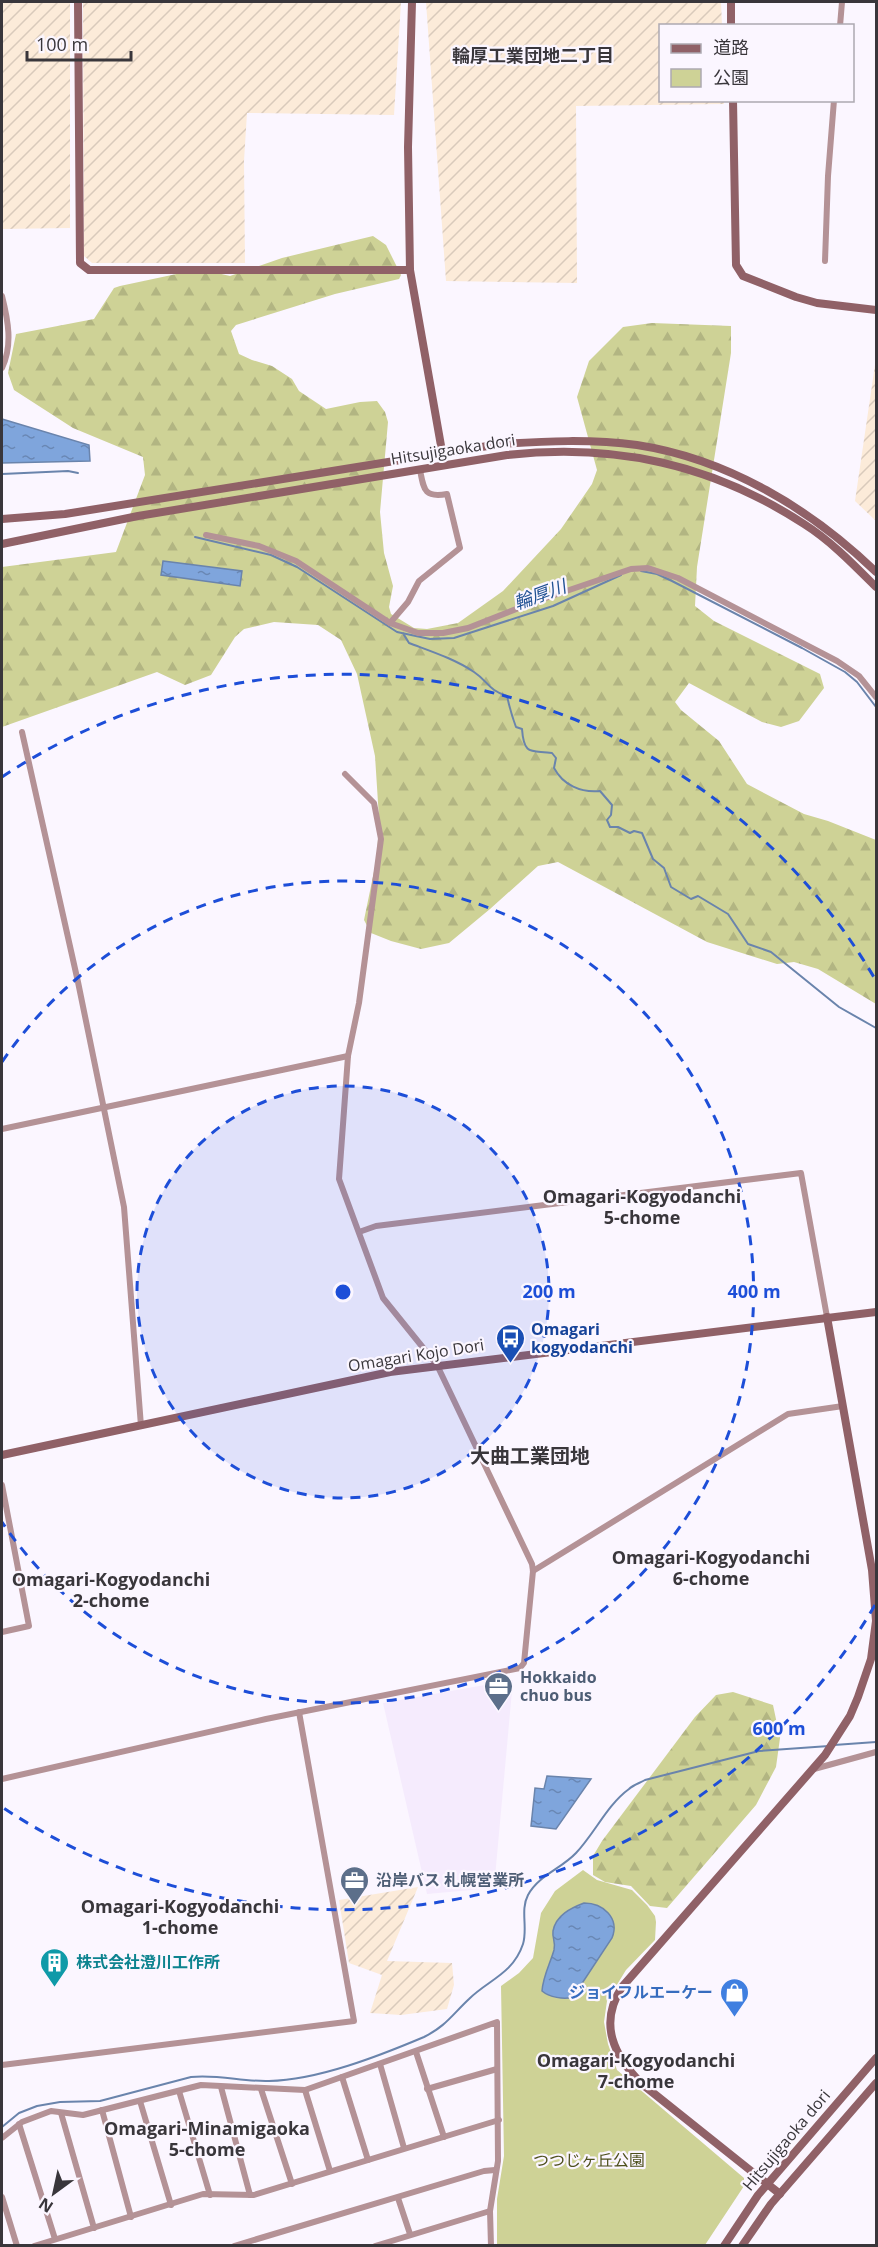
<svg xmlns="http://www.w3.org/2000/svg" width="878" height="2247" font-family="'Open Sans','Noto Sans JP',sans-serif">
<defs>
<pattern id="industrial-furrows" width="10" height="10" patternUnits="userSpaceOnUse" patternTransform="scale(1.5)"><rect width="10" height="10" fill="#fcebd9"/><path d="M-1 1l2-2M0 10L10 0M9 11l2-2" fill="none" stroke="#d9cabb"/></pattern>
<pattern id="forest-firs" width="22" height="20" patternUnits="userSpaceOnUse" patternTransform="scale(1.5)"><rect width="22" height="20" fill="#ced296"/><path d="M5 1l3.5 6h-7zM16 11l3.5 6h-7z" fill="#b2b582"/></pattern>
<pattern id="water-ripples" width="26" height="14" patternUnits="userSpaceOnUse" patternTransform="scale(1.5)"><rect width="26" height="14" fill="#7fa5dc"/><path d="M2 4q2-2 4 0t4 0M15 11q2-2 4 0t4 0" fill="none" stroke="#6987b4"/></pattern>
</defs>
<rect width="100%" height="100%" fill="#fbf6ff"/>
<path fill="#f5ebfd" d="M513,1680L494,1888L427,1894L383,1703Z"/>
<g fill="url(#industrial-furrows)">
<path d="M2,2H70V228L2,229Z"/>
<path d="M83,2H401L394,115L247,113L244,161L245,263H92L84,256Z"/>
<path d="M426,2H721L722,25L660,26V100L724,101V104L576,106L577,283L446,281Z"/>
<path d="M876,358V521L855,501Z"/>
<path d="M418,1887L387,1961L452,1963L454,1985L447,2009L401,2015L370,2013L382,1975L349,1963L339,1900Z"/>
</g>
<g fill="url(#forest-firs)">
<path d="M373,236L386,245L401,275L399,279L335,294L236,325L231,331L239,354L252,360L272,366L292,379L299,391L326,409L360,402L377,401L385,412L388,422L380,512L384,553L393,586L389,607L391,614L414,628L427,629L458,623L503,591L561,529L592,484L597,470L577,397L589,361L623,327L652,323L731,326V353L697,567L695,606L714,621L820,674L824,688L799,721L781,727L762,722L689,683L675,702L681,710L719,741L747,784L804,814L828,821L876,840V1004L818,969L794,962L777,964L707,942L558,862L538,866L490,909L449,943L421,949L391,941L371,933L364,920L377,857L379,818L375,756L357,674L341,640L318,625L274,622L244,629L235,637L211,675L185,685L157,672L2,727V567L116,552L145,475L143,457L73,428L14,390L8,373L16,334L94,319L114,288L120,286L200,269L230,276L282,258Z"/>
<path d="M733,1692L773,1705L780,1738L776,1767L756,1805L667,1908L650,1906L631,1886L605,1882L593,1875V1856L602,1841L695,1717L716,1695Z"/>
</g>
<path fill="#ced296" d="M583,1870L597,1880L632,1890L647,1905L655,1916L656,1922L655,1940L626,1970L607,2001L604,2022L608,2044L617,2070L744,2178V2186L705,2245L497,2246V2199L504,2156L501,1986L519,1973L533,1958L541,1913L555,1891Z"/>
<g fill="url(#water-ripples)" stroke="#6a84ac" stroke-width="1.5">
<path d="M2,419L89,445L90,461L2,463Z"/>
<path d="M163,561L242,571L240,586L161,575Z"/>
<path d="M547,1776L591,1779L556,1829L531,1826L535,1788L544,1789Z"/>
<path d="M584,1903C603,1903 620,1918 612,1938L573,1997C564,2000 549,1997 542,1991C543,1976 550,1964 554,1950C556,1942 552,1938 553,1931C556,1915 571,1908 584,1903Z"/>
</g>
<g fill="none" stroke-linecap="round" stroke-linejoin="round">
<g stroke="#6a84ac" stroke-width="2">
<path d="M2,474L68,471L78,473"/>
<path d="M195,537L271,555L297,567L397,632L430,639L454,638L553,606L621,575"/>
<path d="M641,571L657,574L672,581L802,648L845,672L857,682L876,707"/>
<path d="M404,635L409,643C430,651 455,659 474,672C489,682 488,690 507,696C509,705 513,719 516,727L522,729C524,757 532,750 552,753L556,758L554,768C563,785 581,793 600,791L612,805L611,815L607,820L610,827H618L630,833L634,831L642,833L653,859L664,868L671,887L691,899L698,896L728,914L748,944L771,952L839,1007L876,1028"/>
<path d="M834,1745L876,1742"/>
<path d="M2,2127L19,2113L37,2106L60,2102L100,2101L191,2077C218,2074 243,2082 269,2081C318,2080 379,2056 424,2037C446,2026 452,2015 469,1999C488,1980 513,1974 523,1944C528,1928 520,1910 528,1895C539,1875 561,1869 576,1853C595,1833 607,1805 629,1789C633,1785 640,1783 645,1780L759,1751L829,1746"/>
</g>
<g stroke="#b49296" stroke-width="6">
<path d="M840,26L842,2"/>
<path d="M825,261L828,176L834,100"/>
<path d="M2,296C8,320 13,345 2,368"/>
<path d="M206,535L259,546L296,561L390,623L418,633H443L468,628L534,602L631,569L648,568L678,578L837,661L859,676L876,697"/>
<path d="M390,623L408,602L419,581L460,548L447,494C424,498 424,490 420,470"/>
<path d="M22,732L78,982L124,1207L141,1426"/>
<path d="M2,1129L348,1056"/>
<path d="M359,1232L376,1226L801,1173L827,1317"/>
<path d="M2,1485L29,1626L2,1632"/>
<path d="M533,1571L788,1414L843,1406"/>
<path d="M814,1769L876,1752"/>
<path d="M2,1779L266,1719L520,1668L524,1663L533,1571L532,1564L437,1365L383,1298L339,1179L348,1056L359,1003L381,839L374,803L345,774"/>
<path d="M416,2052L444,2137"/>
<path d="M380,2064L404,2148"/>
<path d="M2,2065L354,2021L299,1712"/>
<path d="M342,2077L368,2160"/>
<path d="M221,2087L250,2195"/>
<path d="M261,2089L292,2184"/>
<path d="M427,2089L497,2069"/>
<path d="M305,2090L330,2171"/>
<path d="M179,2091L210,2195"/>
<path d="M140,2101L171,2205"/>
<path d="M102,2110L131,2217"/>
<path d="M61,2113L94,2228"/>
<path d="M19,2124L55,2239"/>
<path d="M2,2138L22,2122L51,2111L83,2115L201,2085L305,2090L497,2022L498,2161L490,2211L491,2246"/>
<path d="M2,2197L17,2246"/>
<path d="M398,2198L410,2234"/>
<path d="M34,2246L203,2194L254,2195L499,2120"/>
<path d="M234,2246L484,2171L495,2170"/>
<path d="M375,2246L490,2211"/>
</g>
<g stroke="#906167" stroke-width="8">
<path d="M78,2L80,263L89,270H410"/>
<path d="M412,2L408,147L410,270L443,457"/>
<path d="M731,2V26"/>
<path d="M733,100L736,265L743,276L796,297L817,303L876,310"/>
<path d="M2,519L65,514L500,444C546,441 592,439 637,445C728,459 811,509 876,572"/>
<path d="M2,544L138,516L507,455C615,443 712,464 804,524C831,541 854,565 876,587"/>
<path d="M2,1455L390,1372L876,1312"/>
<path d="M780,2194L642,2084C614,2056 598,2024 622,1987L825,1755L850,1716L858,1697L871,1659L876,1621L872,1570L827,1317"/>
<path d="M724,2246L758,2195L876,2058"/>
<path d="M742,2246L771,2204L876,2083"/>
</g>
</g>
<circle cx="343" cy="1292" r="206" fill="#1d4ed8" fill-opacity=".12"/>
<g fill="none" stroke="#1d4ed8" stroke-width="3" stroke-dasharray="10 8">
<circle cx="343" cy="1292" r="206"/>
<path d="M2 1062A411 411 0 1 1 2 1522"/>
<path d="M875 1605A617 617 0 0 1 2 1807M2 777A617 617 0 0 1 875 979"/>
</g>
<defs>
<symbol id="bus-pin" viewBox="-11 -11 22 30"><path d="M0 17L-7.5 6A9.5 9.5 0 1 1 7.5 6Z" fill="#1a4fb4" stroke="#fbf6ff"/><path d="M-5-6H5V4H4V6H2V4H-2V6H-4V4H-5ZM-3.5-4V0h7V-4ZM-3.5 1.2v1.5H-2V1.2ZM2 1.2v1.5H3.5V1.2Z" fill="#fff"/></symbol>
<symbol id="office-pin" viewBox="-11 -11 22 30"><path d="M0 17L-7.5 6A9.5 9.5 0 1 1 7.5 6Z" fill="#5c6f8a" stroke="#fbf6ff"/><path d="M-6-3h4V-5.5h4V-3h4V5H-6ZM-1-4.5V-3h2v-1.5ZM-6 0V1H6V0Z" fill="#fff"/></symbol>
<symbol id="building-pin" viewBox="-11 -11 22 30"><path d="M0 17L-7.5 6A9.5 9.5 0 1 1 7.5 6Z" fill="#0f9aa8" stroke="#fbf6ff"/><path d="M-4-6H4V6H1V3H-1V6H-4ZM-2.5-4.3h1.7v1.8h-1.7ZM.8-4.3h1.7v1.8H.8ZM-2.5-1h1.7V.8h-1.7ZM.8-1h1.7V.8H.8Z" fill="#fff"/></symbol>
<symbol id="shop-pin" viewBox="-11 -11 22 30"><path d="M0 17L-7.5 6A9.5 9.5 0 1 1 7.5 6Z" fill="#3f7fe0" stroke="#fbf6ff"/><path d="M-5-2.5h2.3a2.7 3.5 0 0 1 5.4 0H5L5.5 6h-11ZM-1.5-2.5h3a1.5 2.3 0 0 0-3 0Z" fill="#fff"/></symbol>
</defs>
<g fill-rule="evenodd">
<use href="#bus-pin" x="494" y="1322" width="33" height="45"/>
<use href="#office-pin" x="482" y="1670" width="33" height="45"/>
<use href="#office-pin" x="338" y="1864" width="33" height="45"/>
<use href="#building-pin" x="38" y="1946" width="33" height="45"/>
<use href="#shop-pin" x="718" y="1976" width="33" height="45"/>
</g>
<g text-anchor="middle" stroke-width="4.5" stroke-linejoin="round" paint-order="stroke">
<g font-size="16" fill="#39363b" stroke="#fbf6ff">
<text transform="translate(453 449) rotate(-9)" y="6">Hitsujigaoka dori</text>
<text transform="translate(416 1355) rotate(-9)" y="6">Omagari Kojo Dori</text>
<text transform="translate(786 2140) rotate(-50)" y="6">Hitsujigaoka dori</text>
</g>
<g font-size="16" font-weight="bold" fill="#164399" stroke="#fbf6ff" text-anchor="start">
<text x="531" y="1335">Omagari<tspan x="531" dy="18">kogyodanchi</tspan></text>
</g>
<g font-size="16" font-weight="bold" fill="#4e5e75" stroke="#fbf6ff" text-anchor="start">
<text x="520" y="1683">Hokkaido<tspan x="520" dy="18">chuo bus</tspan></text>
<text x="376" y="1886">沿岸バス 札幌営業所</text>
</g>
<g font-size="16" font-weight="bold" fill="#0d838f" stroke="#fbf6ff" text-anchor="start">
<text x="76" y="1968">株式会社澄川工作所</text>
</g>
<g font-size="16" font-weight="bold" fill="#366cbe" stroke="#fbf6ff" text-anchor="end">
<text x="713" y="1998">ジョイフルエーケー</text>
</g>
<g font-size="16" fill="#4e501d" stroke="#fbf6ff">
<text x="589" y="2166">つつじヶ丘公園</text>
</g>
<g font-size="18" font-weight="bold" fill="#39363b" stroke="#fbf6ff">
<text x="533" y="62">輪厚工業団地二丁目</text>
<text x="642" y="1203">Omagari-Kogyodanchi<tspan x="642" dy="21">5-chome</tspan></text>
<text x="711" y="1564">Omagari-Kogyodanchi<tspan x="711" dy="21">6-chome</tspan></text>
<text x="111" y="1586">Omagari-Kogyodanchi<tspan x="111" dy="21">2-chome</tspan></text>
<text x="180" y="1913">Omagari-Kogyodanchi<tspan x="180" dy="21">1-chome</tspan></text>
<text x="636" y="2067">Omagari-Kogyodanchi<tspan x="636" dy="21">7-chome</tspan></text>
<text x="207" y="2135">Omagari-Minamigaoka<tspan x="207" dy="21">5-chome</tspan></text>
</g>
<g font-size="18" font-style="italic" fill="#205193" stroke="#fbf6ff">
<text transform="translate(540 595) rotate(-20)" y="6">輪厚川</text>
</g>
<g font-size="20" font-weight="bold" fill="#39363b" stroke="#fbf6ff">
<text x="530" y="1463">大曲工業団地</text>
</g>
</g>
<circle cx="343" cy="1292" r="9" fill="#1d4ed8" stroke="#fbf6ff" stroke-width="3"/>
<g font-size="18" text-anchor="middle" font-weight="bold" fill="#1d4ed8" stroke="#fbf6ff" stroke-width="4.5" stroke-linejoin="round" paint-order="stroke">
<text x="549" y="1298">200 m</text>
<text x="754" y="1298">400 m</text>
<text x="779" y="1735">600 m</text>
</g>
<rect width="878" height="2247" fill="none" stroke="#39363b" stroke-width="6"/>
<rect x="659" y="24" width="195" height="78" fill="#fbf6ff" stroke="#ada9b1" stroke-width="1.5"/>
<rect x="671" y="44" width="30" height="9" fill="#906167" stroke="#ada9b1" stroke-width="1.5"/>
<text x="713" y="54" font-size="18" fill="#39363b">道路</text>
<rect x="671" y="69" width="30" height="18" fill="#ced296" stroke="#ada9b1" stroke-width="1.5"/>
<text x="713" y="84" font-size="18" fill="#39363b">公園</text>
<g transform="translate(54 2193) rotate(213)" stroke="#fbf6ff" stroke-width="4.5" paint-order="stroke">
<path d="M0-4.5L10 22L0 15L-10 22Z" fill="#39363b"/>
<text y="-9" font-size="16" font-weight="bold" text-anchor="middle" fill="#39363b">N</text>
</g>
<path d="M27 51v9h104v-9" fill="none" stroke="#39363b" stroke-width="3"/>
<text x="36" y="51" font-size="18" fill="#39363b" stroke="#fbf6ff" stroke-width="4.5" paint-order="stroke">100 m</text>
</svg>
